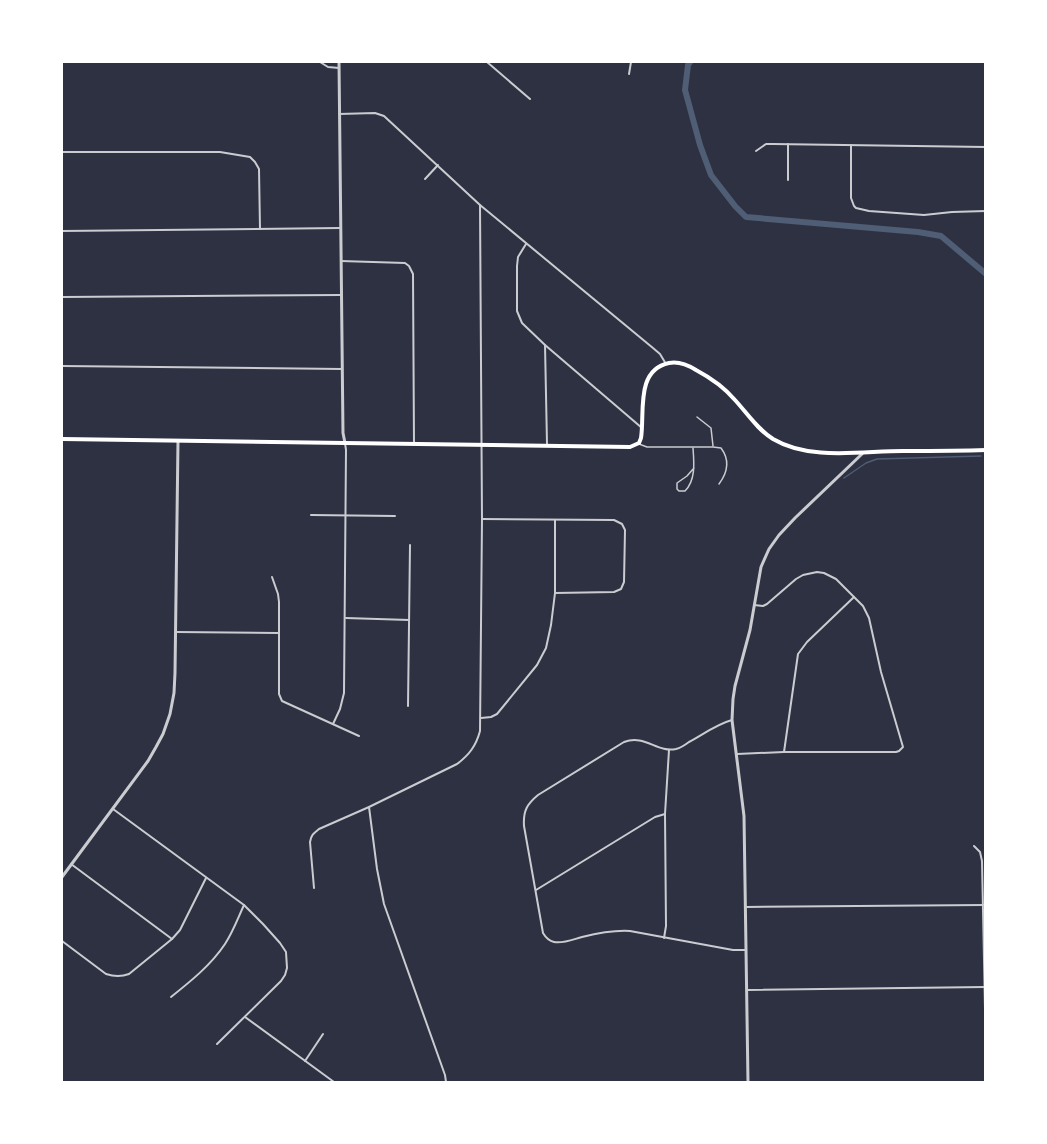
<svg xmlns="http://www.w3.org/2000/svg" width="1047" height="1144" font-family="Merriweather,serif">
<rect width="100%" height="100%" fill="#2d3142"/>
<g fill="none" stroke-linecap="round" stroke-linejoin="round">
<path stroke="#4f5d75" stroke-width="1.5" d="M844,478L866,463L877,459L981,456"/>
<path stroke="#4f5d75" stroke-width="6" d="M690,62L688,65L685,90L700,145L711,175L735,206L746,217L918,232L941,236L986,274"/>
<g stroke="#caccd0" stroke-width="1.5">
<path d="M697,417L711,428L713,446"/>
<path d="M639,444L647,447H713L721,448C730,460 728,472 719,484"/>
<path d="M693,448C694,462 696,480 685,491H679L677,489V483L687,476L694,468"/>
</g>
<g stroke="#caccd0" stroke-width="2">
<path d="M320,62L328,67L339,68"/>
<path d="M487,62L530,99"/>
<path d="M629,74L631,62"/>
<path d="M339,114L375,113L384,116L480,205L653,348L660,354L666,364"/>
<path d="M851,145V198L854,206L856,208L869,211L924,215L952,212L986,211"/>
<path d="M756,151L766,144H773L986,147"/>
<path d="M62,152H220L250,157L255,162L259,169L260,229"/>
<path d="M425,179L438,165"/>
<path d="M788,180V144"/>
<path d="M62,231L340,228"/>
<path d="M526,244L518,257L517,266V311L522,323L545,345L642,428"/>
<path d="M341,261L405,263L409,266L413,274L414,444"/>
<path d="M62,297L341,295"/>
<path d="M545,345L547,444"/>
<path d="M62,366L342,369"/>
<path d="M311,515L395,516"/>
<path d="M482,519L614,520L622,524L625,530L624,582L621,589L614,592L555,593"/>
<path d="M272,577L278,594L279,602V694L282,701L359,736"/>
<path d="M346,618L409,620"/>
<path d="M176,632L278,633"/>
<path d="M408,706L410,545"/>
<path d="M481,718L491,717L497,714L537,665L546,648L551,625L555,593V520"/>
<path d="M732,720C717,724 702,735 689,742C685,745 680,748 676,749C657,753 645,734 624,742L538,795C527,804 523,811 524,826L543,933C546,938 549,941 554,942C563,944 574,939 582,937C598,933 613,930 630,931L733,950H746"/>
<path d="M333,724L340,709L344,693L346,450L345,443"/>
<path d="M784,752L798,654L807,642L854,597"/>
<path d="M737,754L784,752H896L899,751L903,747L881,672L869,618L863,606L836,579L824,573L817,572L803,575L796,579L767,604L763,606L754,605"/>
<path d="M369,807L377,869L384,904L445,1075L446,1082"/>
<path d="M113,809L244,905L263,924L280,943L286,952L287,968L285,975L281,981L217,1044"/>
<path d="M974,846L980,852L982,861L986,1058"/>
<path d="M71,864L172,939"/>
<path d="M314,888L310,842C311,835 314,833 319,829L369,807L457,764C469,755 476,746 480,731L482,519L480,205"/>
<path d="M536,890L655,817L665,814"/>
<path d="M746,907L984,905"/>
<path d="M664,938L666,926L665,814L669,750"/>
<path d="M62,941L106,974C115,977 121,977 129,974L172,939L180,930L206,878"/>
<path d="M748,990L985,987"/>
<path d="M171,997C191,981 211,965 225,944C233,932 238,918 244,905"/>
<path d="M245,1017L334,1082"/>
<path d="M305,1061L323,1034"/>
</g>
<g stroke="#caccd0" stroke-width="3">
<path d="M339,62L343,433L345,443"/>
<path d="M62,877L148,761L156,747L163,734L170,714L174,693L175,673L178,441"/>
<path d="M748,1082L744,816L732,720L733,699L735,686L750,630L761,567L769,549L779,535L795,518L862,454"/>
</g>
<path stroke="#fff" stroke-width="4" d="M62,439L630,447L639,443L641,438C645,413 635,370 669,363C679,361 688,365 696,370C711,378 724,387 735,400C747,413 757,429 773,439C810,461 862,451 903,451C931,451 958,451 986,450"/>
</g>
<rect width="1047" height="1144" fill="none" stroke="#ffffff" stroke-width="126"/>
</svg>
